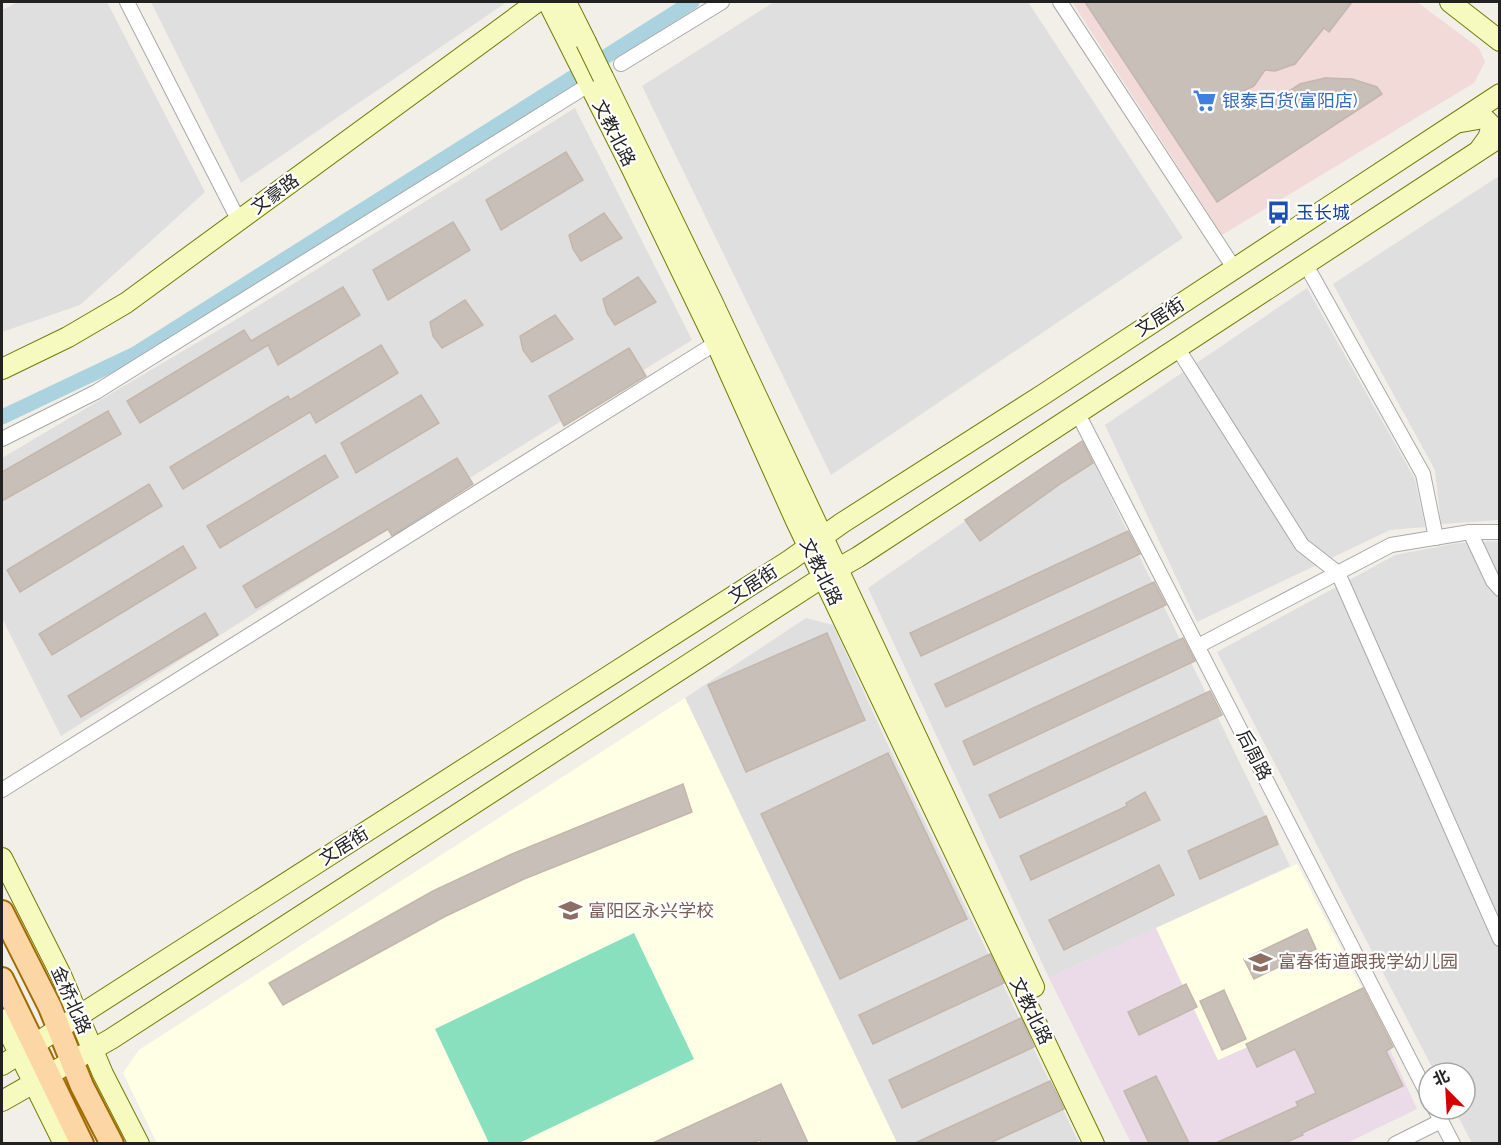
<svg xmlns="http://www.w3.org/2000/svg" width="1501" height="1145" font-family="Raleway,'Noto Sans SC',sans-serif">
<rect width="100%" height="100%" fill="#f2efe9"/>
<g fill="#e0dfdf">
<path d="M18,2H107L205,192L80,305L2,332V10Z"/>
<path d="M151,2H507L241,183Z"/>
<path d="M774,2H1028L1183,238L831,475L642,86Z"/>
<path d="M575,108L692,340L373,538L61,736L2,618V458L237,319Z"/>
<path d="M1499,176V520L1441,524L1435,470L1333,284Z"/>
<path d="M1307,288L1415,479L1425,527L1390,530L1197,622L1105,425Z"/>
<path d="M1083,440L1290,866L1049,978L868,588Z"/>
<path d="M1499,541V1143H1472L1454,1109H1465V1073H1435L1217,652L1395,555L1458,543Z"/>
<path d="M806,618L833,625L888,745L1079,1143H897L685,698Z"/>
</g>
<path fill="#f2dad9" d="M1072,2H1417L1479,48L1485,62L1474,83L1222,235Z"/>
<path fill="#ebdbe8" d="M1156,928L1218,1060L1365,995L1417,1109L1347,1143H1131L1049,978Z"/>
<g fill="#ffffe5">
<path d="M685,698L897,1143H157L123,1073L139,1050Z"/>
<path d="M1297,864L1365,995L1218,1060L1156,928Z"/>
</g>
<path fill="#88e0be" d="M634,933L694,1059L519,1143H489L435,1029Z"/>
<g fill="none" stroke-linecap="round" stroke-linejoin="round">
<path stroke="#aad3df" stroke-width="15" d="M2,417L135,354L692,2"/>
</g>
<g fill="#c7bfb8" stroke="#c4b6ab" stroke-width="1.5">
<path d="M1085,2H1352L1329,32L1324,28L1295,64L1275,71L1265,70L1254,86L1230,98L1231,100L1254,95L1263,108L1300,84L1325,78L1352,79L1377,87L1382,94L1217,202Z"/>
<path d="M566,152L583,180L501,230L486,200Z"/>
<path d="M604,213L622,238L581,261L573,249L569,235Z"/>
<path d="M453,222L470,250L388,300L373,270Z"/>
<path d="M638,277L656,302L615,325L607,313L603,299Z"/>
<path d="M343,287L360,315L278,365L268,345L140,423L127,401L244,330L251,341Z"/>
<path d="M465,300L483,325L442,348L433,336L430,322Z"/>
<path d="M555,315L573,339L532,362L523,350L520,336Z"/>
<path d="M381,345L398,373L316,423L310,412L183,489L170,467L288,396L290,400Z"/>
<path d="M629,348L646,376L564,426L549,396Z"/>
<path d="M421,395L439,423L356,473L341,443Z"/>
<path d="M108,411L121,434L2,501V472Z"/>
<path d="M1082,441L1093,463L1063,482L980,541L965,520Z"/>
<path d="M325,455L338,477L220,548L207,526Z"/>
<path d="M457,458L473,484L392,536L388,529L256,608L243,586Z"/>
<path d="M149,484L162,506L20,592L7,570Z"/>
<path d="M1128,531L1140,554L921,656L910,633Z"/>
<path d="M183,546L196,568L52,655L39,634Z"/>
<path d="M1154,582L1166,605L946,707L935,684Z"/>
<path d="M205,613L218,635L81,717L68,696Z"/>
<path d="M827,633L865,720L746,772L708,685Z"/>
<path d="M1183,638L1195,661L974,765L963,741Z"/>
<path d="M1210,691L1222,715L1000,818L989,795Z"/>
<path d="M888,753L967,919L840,979L761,814Z"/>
<path d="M683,784L692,812L524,879L444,917L283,1005L269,983L433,891L512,854Z"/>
<path d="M1145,792L1160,820L1031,880L1020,856L1127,806L1126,803Z"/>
<path d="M1266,816L1278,844L1200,879L1188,851Z"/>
<path d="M1159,865L1174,895L1064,950L1049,920Z"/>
<path d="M1307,929L1316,949L1254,979L1244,959Z"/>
<path d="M990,954L1004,983L873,1044L859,1015Z"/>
<path d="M1186,984L1197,1007L1139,1035L1128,1012Z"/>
<path d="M1363,988L1393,1047L1386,1051L1403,1086L1302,1133L1303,1135L1285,1143H1216L1298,1106L1296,1102L1316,1093L1295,1049L1257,1067L1246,1044Z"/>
<path d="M1224,990L1246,1039L1222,1050L1200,1001Z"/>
<path d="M1021,1018L1034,1047L902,1108L889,1080Z"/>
<path d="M1156,1076L1189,1143H1149L1124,1091Z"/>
<path d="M1050,1081L1064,1109L990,1143H915Z"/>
<path d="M781,1084L808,1143H761L760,1140L752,1143H653Z"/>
</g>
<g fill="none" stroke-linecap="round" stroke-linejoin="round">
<defs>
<g id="street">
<path d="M127,2L239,221"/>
<path d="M1060,2L1234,268"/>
<path d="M621,64L722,2"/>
<path d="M1306,265L1423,474L1436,538"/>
<path d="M1178,349L1302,545L1338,573L1500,939"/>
<path d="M1078,414L1429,1097"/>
<path d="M2,439L96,392L582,89"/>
<path d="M1470,532L1493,581L1500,589"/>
<path d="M1198,646L1391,545L1470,532H1500"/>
<path d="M2,790L716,343"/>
<path d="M1435,1109L1453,1144"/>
<path d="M1395,1144L1441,1121"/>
</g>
<g id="secondary">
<path d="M548,2L632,169L716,343L796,521L1094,1144"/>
<path d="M566,2L586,42"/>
<path d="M1450,2L1500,41"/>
<path d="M603,77L712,301L1034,987"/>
<path d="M1461,122L1484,118L1492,126L1488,138L1480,149"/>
<path d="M2,369L68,337L126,303L537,2"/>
<path d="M2,858L61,975L103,1074L139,1144"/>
<path d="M2,1019L64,1144"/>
<path d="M2,1065L790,560L842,523L1044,394L1500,94"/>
<path d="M2,1101L111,1039L823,577L858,557L1500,137"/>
</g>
<g id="primary">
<path d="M2,912L50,1007L82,1086L112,1144"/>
<path d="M2,979L82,1144"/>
</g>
</defs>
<use href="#street" stroke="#a9a9a9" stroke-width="16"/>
<use href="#secondary" stroke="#707d05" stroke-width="22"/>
<use href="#primary" stroke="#a06b00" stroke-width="26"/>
<use href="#street" stroke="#fff" stroke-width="14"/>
<use href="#secondary" stroke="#f7fabf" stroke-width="20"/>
<use href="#primary" stroke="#fcd6a4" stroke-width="22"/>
<defs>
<path id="secondary-bridge" d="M586,42L603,77"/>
</defs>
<use href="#secondary-bridge" stroke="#707d05" stroke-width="22" stroke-linecap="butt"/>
<use href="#secondary-bridge" stroke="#f7fabf" stroke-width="20"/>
</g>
<defs>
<symbol id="supermarket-bare" viewBox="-9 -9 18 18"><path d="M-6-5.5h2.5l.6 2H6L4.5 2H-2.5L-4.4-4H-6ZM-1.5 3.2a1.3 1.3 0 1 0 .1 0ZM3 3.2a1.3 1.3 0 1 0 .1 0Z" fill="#3f7fe0" stroke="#fff" stroke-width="2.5" paint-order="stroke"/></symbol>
<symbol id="bus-bare" viewBox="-9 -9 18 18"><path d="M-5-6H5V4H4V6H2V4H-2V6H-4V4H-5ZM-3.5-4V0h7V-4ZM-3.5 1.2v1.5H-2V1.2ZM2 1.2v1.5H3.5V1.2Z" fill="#1a4fb4" stroke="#fff" stroke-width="2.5" paint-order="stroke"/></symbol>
<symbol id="school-bare" viewBox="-9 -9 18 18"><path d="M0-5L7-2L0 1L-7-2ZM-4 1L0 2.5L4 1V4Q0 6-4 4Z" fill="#8d6e63" stroke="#fff" stroke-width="2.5" paint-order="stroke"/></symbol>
</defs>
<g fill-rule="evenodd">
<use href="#supermarket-bare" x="1188" y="84" width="33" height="33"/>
<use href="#bus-bare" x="1262" y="196" width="33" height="33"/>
<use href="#school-bare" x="554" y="894" width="33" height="33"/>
<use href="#school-bare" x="1244" y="946" width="33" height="33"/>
</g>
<g text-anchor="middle" stroke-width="4.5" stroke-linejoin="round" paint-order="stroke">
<g font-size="18" fill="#366cbe" stroke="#fff" text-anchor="start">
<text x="1222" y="107">银泰百货(富阳店)</text>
</g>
<g font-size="18" fill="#222" stroke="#fff">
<text transform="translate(614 133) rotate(63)" y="6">文教北路</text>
<text transform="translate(275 194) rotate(-36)" y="6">文豪路</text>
<text transform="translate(1160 317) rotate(-33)" y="6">文居街</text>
<text transform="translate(821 572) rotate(64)" y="6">文教北路</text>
<text transform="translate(753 584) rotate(-33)" y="6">文居街</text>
<text transform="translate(1254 755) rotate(63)" y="6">后周路</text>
<text transform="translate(344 846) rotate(-32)" y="6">文居街</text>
<text transform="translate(71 1000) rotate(66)" y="6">金桥北路</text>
<text transform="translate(1031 1011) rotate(64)" y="6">文教北路</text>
</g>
<g font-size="18" fill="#164399" stroke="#fff" text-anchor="start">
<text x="1296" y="219">玉长城</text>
</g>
<g font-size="18" fill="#785e54" stroke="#fff" text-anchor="start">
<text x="588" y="917">富阳区永兴学校</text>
<text x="1278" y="968">富春街道跟我学幼儿园</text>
</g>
</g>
<rect width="1501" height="1145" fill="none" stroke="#222222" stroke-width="6"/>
<g transform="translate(1447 1091) rotate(336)"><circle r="28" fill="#ffffff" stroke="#a7a7a7" stroke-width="1.5"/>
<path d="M0-4.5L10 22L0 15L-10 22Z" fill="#d40000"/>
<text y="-9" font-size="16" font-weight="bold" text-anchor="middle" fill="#222222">北</text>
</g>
</svg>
